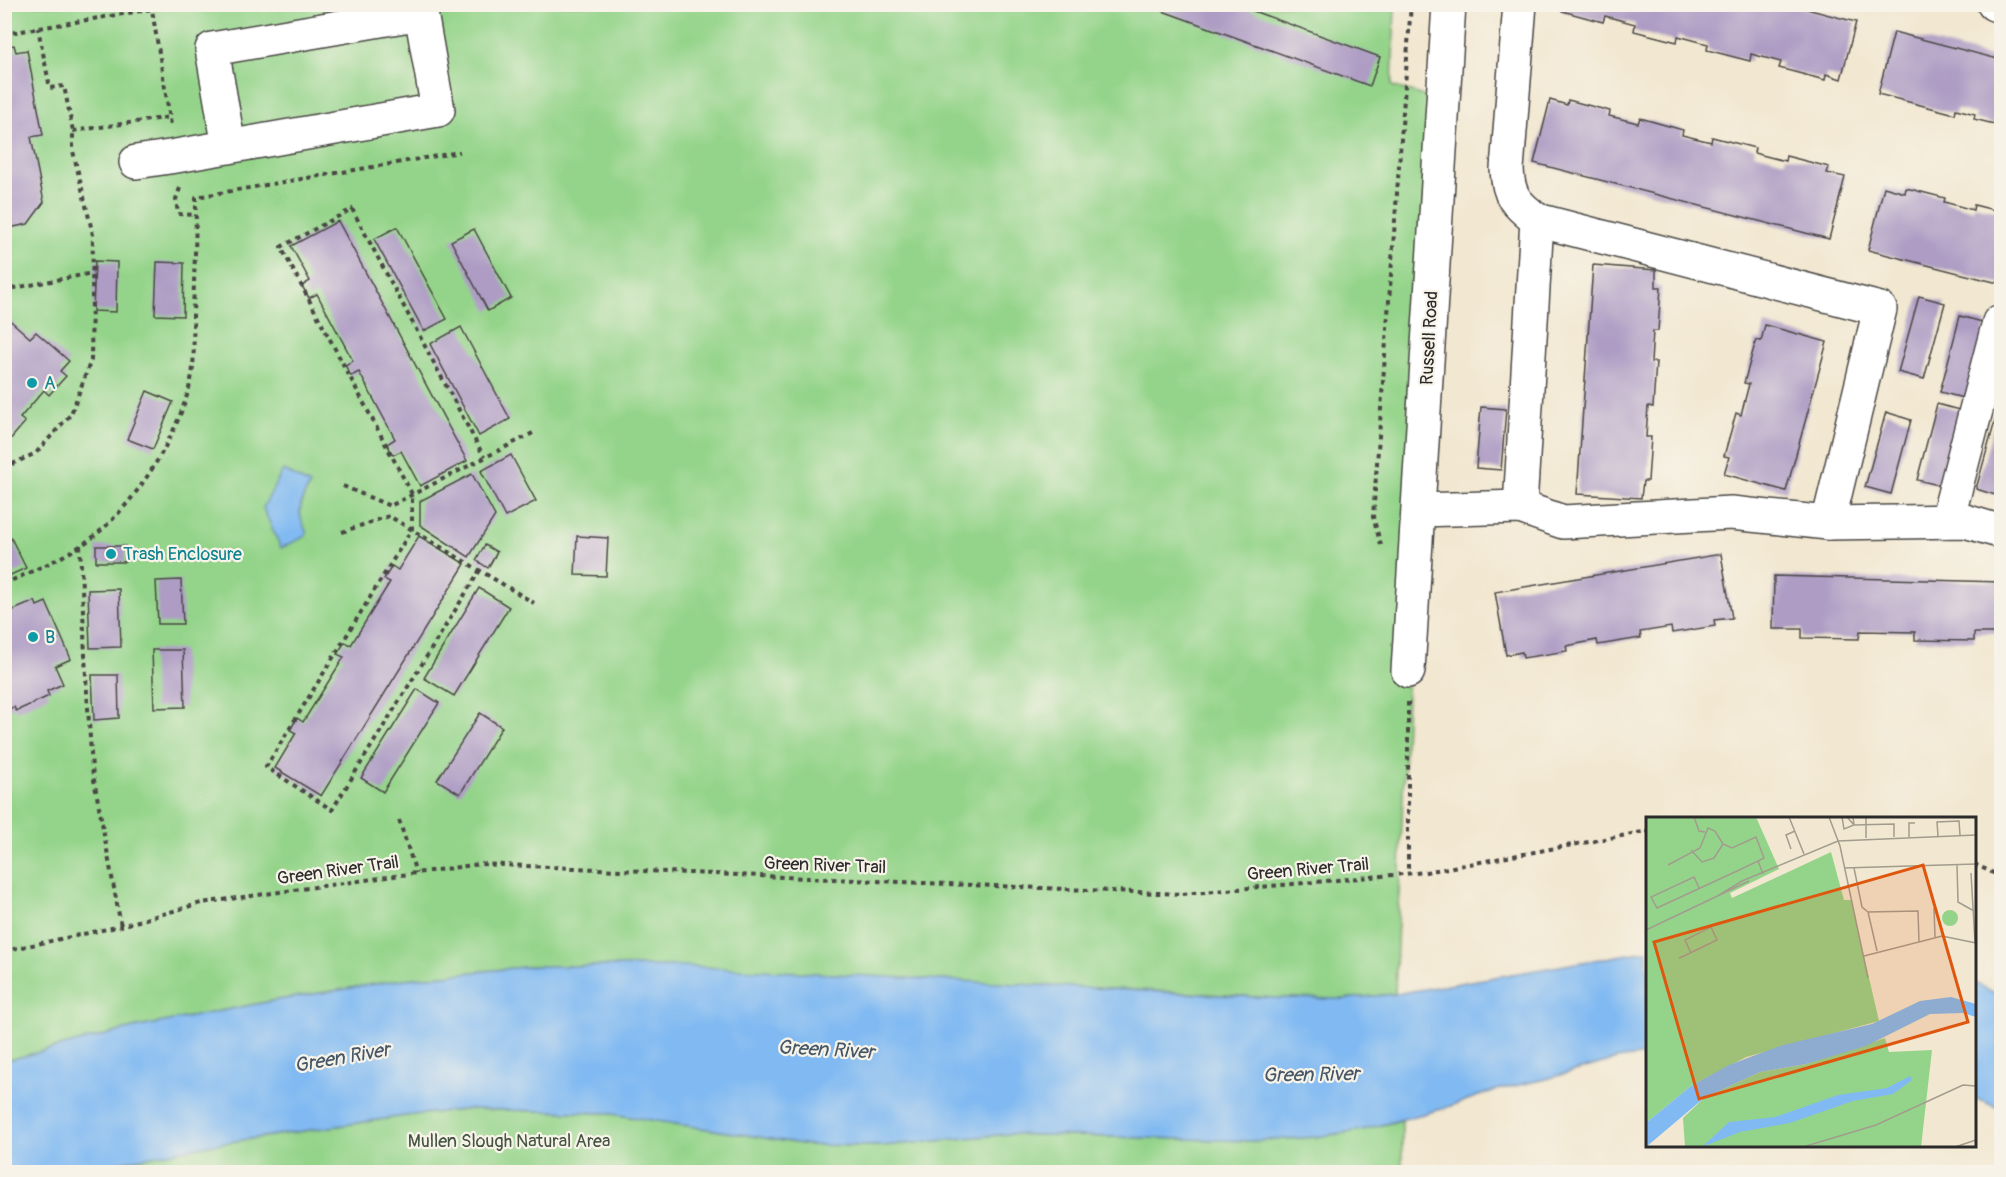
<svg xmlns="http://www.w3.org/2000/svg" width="2006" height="1177" font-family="Pangolin,sans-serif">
<rect width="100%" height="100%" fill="#f7f3e8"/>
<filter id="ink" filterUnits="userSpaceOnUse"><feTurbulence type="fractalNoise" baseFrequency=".0167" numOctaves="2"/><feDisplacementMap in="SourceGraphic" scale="12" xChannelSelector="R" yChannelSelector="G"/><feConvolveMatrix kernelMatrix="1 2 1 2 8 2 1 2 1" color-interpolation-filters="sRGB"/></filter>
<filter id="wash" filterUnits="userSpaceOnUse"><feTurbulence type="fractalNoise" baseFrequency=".008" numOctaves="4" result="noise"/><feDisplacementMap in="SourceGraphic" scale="24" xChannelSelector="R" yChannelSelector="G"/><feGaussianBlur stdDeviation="1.35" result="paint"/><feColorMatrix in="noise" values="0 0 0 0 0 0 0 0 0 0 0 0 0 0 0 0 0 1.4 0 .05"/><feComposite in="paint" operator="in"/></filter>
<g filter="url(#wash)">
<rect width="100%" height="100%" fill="#f2e7d0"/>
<g fill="#94d48a" stroke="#60805a" stroke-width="1.5">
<path d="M5,5H1395L1392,86L1442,102L1408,671L1395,994L1343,999L1275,998L1140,990L534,966L405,979L272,1001L133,1028L5,1061Z"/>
<path d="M471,1109L606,1113L809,1145L882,1146L1009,1134L1253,1141L1316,1137L1362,1130L1402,1120V1172H70L209,1145L412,1115Z"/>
</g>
<g fill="#81baf2" stroke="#56728e" stroke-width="1.5">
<path d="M283,470L310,485C303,496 297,508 302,522C304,528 307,529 306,536L281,548L263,508Z"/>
<path d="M1647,951V1055L1617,1059L1550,1078L1493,1091L1442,1109L1362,1130L1316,1137L1253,1141L1009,1134L882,1146L809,1145L606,1113L471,1109L412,1115L209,1145L70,1172H5V1061L133,1028L272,1001L405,979L534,966H683L1275,998L1343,999L1395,994Z"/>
<path d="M1975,983L2001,996V1109L1975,1098Z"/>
</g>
<g id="blocks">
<g fill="#ae9cc4">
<path d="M1234,4L1380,57L1370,86L1146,5Z"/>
<path d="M1563,4H1788L1856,22L1841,79L1826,74L1825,80L1779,68L1781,62L1751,54L1750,61L1707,50L1708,44L1678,36L1677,42L1634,31L1635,24L1605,16L1603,22L1562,11Z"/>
<path d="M1894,32L2002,60V126L1974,119L1975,114L1956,109L1955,114L1878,94Z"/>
<path d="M14,45L16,52L27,50L43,135L31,137L44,202L28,224L4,229V47Z"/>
<path d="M1550,100L1567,105L1568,100L1610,111L1609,116L1638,123L1640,118L1683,130L1682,135L1711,142L1712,137L1755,148L1754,153L1785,161L1786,156L1829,167L1827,173L1845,177L1829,239L1534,163Z"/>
<path d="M1884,187L1905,193L1906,188L1945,198L1944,202L1973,210L1974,205L2002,212V284L1868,250Z"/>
<path d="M338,221L467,461L420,486L401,451L393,455L387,444L395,439L359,372L351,376L345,365L353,361L317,294L309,298L302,286L310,281L291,246Z"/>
<path d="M397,227L447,319L424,331L374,239Z"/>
<path d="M474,229L511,298L488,311L451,241Z"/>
<path d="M95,261L117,262L116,312L93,311Z"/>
<path d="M157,262L184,263L183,316L155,315Z"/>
<path d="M1593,265L1656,270V287H1661L1658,331H1653L1651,362H1656L1653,407L1648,406L1646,437H1651L1648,481H1643L1641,498L1577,494Z"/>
<path d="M1919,296L1945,303L1924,379L1898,372Z"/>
<path d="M4,315L30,338L36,332L69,361L60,371L66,376L49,395L44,390L20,418L25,422L9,441L4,437Z"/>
<path d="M1960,316L1986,323L1967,399L1940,392Z"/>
<path d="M1765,325L1827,342L1786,491L1724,474L1729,457L1724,456L1736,413L1741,415L1749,384L1744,383L1756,340L1761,341Z"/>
<path d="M461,327L510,419L479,436L430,344Z"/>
<path d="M147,391L173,402L153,449L127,439Z"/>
<path d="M1937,404L1963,411L1943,486L1917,480Z"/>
<path d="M1481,407L1506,409L1501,470L1476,468Z"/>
<path d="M1886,412L1911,420L1891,494L1865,487Z"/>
<path d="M1997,414L2002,415V497L1976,489Z"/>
<path d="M511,455L536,501L505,517L481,471Z"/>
<path d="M472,474L495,516L469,557L420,525V501Z"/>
<path d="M419,536L465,564L321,796L275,768L296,733L290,730L297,718L303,722L344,657L337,654L345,642L351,645L390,582L384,579L392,566L398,570Z"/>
<path d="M577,536L608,538L606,576L575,575Z"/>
<path d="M11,538L26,568L4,578V541Z"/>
<path d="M485,545L497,552L488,568L476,560Z"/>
<rect x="96" y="546" width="29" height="16"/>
<path d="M1721,554L1732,618L1714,620L1715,626L1672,633L1671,627L1640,632L1641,638L1598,645L1597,640L1566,646L1567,651L1523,658L1522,652L1506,655L1495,592Z"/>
<path d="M1774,576L2002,582V633H1974V641L1915,640V632L1860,631L1859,639L1802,638V629H1773Z"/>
<path d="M181,580L183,624H158L156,581Z"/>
<path d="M479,588L509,607L454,696L424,678Z"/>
<path d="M119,589L121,647L90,648L88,590Z"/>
<path d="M35,601L37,606L46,602L71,659L55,666L63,684L47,691L49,696L16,711L14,707L4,711V614Z"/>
<path d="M152,650H183L185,707L154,708Z"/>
<path d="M92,675H118L119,718L94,720Z"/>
<path d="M417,689L439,703L383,792L361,778Z"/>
<path d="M480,713L502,727L460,794L437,780Z"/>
</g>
</g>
</g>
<g filter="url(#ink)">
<use href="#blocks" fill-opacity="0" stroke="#494744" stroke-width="1.5"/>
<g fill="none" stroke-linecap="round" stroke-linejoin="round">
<defs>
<g id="minor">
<path d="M1520,4L1507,169C1508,196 1516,204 1537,220"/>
<path d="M1994,4L2002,7"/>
<path d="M136,162L176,156L438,110L421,13L212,49L229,147"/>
<path d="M1419,510L1520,507L1563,522L1731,513L1828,523L1880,309L1537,220L1520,507"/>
<path d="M1947,521L1999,322"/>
<path d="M1828,523L1965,521L2002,532"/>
<path d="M1408,671L1449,4"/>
</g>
</defs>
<use href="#minor" stroke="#494744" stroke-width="36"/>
<g stroke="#494744" stroke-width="4" stroke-dasharray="4.5 4.5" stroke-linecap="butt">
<path d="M151,4L171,125"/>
<path d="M4,34L182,4"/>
<path d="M73,131L170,117"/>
<path d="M180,188L176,199L178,214L196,215"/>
<path d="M4,290L93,273"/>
<path d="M4,468L36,453L71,414L91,360L93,235L73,151V131L64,86L50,88L38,28"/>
<path d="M343,486L390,506L535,432"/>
<path d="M342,532L389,516L534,603"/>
<path d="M80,545L86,677L92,769L121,926"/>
<path d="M1381,545L1373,517L1411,4"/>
<path d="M480,570L332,810L266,767L412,529V494L281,247L352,209L484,457"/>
<path d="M4,584C34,570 67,557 93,537C137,503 182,430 192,375C195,357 193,335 193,316C194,276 196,236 196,197L460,152"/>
<path d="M1408,702V873"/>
<path d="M399,820L416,873"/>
<path d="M1974,864L2002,877"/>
<path d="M4,951L121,926L201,903L480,864L1182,894L1426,872L1648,831"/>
</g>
<use href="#minor" stroke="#fff" stroke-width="33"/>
</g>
</g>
<g fill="#0f9aa8" stroke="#f7f3e8" stroke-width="2">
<circle cx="32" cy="383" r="6"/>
<circle cx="111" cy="554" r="6"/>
<circle cx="33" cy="637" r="6"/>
</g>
<g text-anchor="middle" stroke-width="4.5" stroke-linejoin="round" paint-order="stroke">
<g font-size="18" fill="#2b2b2b" stroke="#f7f3e8">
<text transform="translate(1429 338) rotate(-87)" y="6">Russell Road</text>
<text transform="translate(825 865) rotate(2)" y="6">Green River Trail</text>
<text transform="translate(1308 869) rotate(-5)" y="6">Green River Trail</text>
<text transform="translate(338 870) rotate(-8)" y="6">Green River Trail</text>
</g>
<g font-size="18" fill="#0d838f" stroke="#f7f3e8" text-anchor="start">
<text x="44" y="389">A</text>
<text x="123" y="560">Trash Enclosure</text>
<text x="45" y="643">B</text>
</g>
<g font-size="18" fill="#455543" stroke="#f7f3e8">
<text x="509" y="1147">Mullen Slough Natural Area</text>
</g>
<g font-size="20" font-style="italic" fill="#455667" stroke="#f7f3e8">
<text transform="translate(826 1049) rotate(3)" y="7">Green River</text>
<text transform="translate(342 1057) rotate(-10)" y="7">Green River</text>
<text transform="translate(1311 1074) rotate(-1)" y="7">Green River</text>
</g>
</g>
<g transform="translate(1646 817)">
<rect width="330" height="330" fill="#f2e7d0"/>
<path d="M0,0H110L133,52L84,76L86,81L185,35L198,83H205L233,204L100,240L45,269L0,306ZM296 101a8 8 0 1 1 16 0a8 8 0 1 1-16 0ZM239,221L243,235L286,233L275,330H39L37,301L58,281L114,255L160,247Z" fill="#94d48a"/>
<path d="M305,180L330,187V200L317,196L284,197L220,229L160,247L114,255L58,281L0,330V306L45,269L83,248L137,228L226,207L274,184ZM264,259L266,263L247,277L207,284L144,306L94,315L56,330L83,305L129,300L192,278L241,271Z" fill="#81baf2"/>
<path fill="none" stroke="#a29c8e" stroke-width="1.5" d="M48,0L53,14L59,15M143,0L158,37M183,0L194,29L222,161M196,0L198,12L208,8L201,0M207,0L208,8L248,7V20M220,0V21M292,19L291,5L313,4L314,18M263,20V6H269M145,32L140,18L149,14M45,33L56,45L68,41L77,27L86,31L110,20L118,41L112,44M22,48L54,31L62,11L69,14L77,27M311,48L312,85L328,94M198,51L330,47M208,51L216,90L222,95M325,56L329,126M53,71L48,60L5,80L11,91L91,54L112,44L117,57M73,78L96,64L192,24L330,18M288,91L289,120M0,113L103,64M273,125L296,119L330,126M218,139L273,125L272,94L222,95L231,134M33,141L38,139L71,123L65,110L39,123L45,136M157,330L230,308L317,268L330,269M309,330L330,323"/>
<path fill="#df570e" fill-opacity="0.15" stroke="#df570e" stroke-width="3" d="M277,48L322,205L53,282L8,125Z"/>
<rect width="330" height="330" fill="none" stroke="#2b2b2b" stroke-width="3"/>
</g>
<rect width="2006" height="1177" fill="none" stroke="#f7f3e8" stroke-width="24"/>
</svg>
